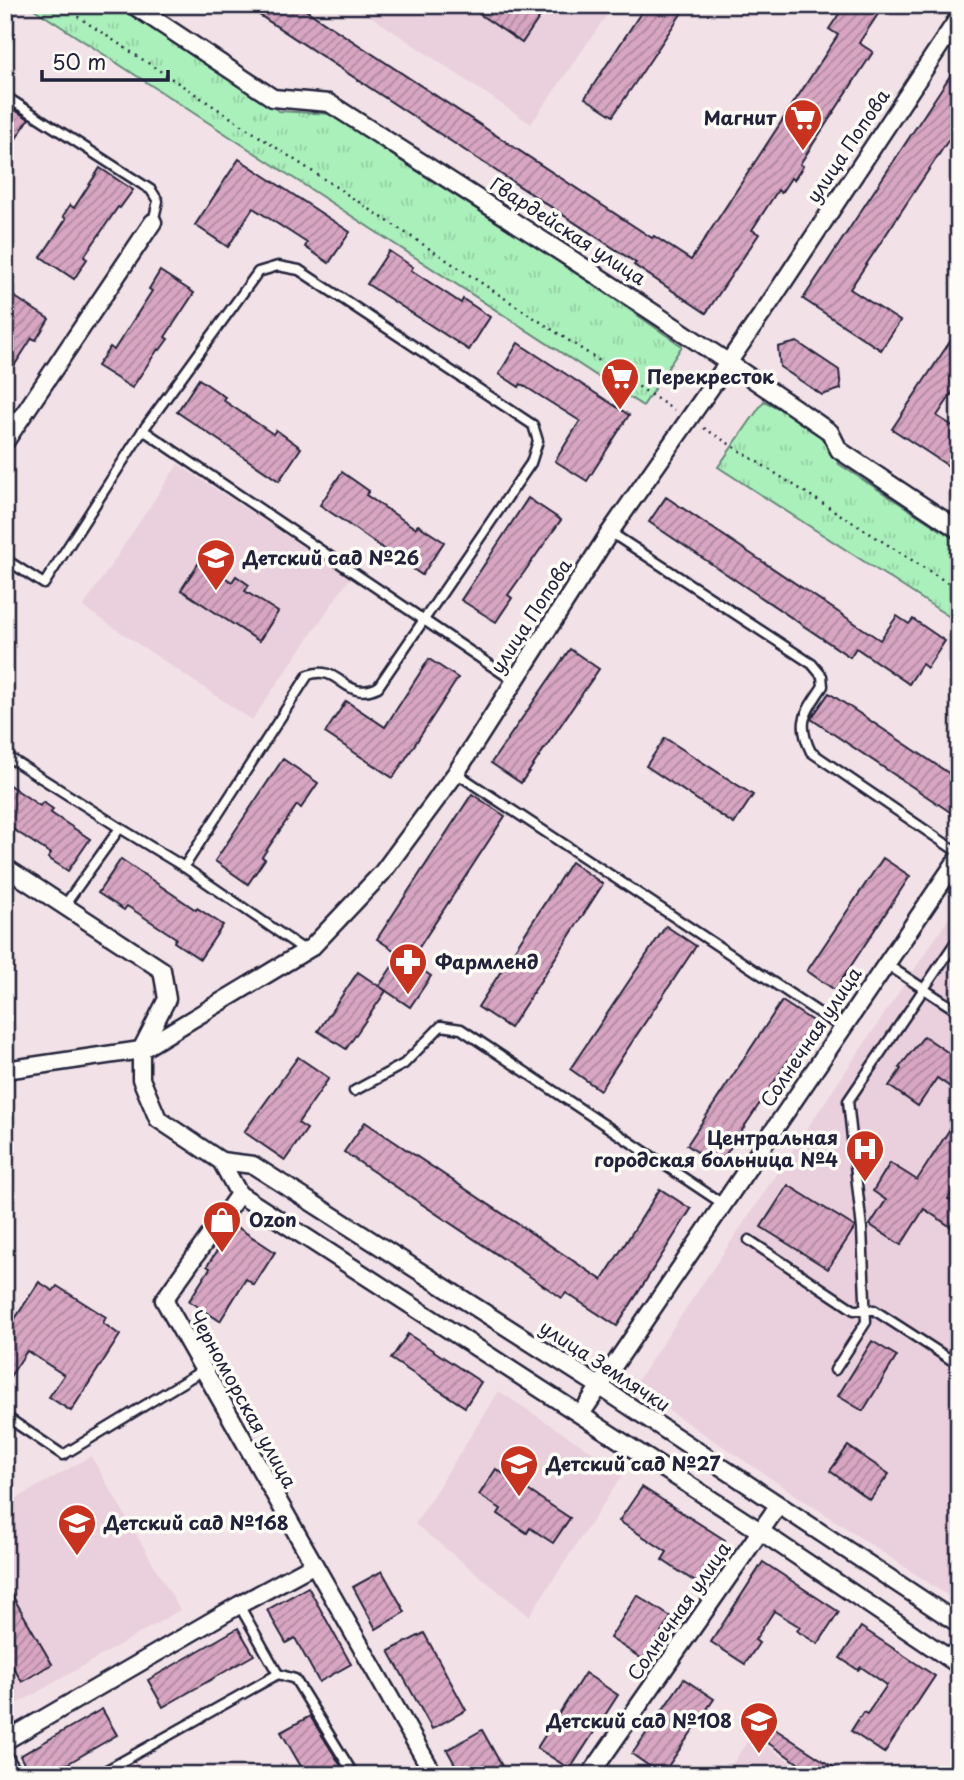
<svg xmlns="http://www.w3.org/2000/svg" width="964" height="1780" font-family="'Playpen Sans',sans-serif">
<defs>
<pattern id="park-tufts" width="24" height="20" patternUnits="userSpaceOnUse" patternTransform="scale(1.75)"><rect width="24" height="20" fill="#aaf0bb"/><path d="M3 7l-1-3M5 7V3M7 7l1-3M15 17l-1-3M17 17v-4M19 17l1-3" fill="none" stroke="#92cea2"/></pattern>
<pattern id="building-hatch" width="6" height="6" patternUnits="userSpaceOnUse" patternTransform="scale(1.75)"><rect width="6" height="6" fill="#d8a6c2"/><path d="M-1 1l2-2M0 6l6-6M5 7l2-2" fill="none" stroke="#af879f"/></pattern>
</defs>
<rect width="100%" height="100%" fill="#f2e2e7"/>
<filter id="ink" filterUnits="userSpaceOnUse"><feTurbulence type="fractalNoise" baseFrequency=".0143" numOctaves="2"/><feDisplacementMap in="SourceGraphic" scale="14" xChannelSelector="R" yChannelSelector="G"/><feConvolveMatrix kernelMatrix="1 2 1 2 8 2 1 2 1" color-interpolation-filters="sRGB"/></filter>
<g filter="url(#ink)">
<g fill="#ead0dc">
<path d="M354,5H614L531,124Z"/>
<path d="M178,464L350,578L252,720L83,607Z"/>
<path d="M959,903V1603L633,1387Z"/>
<path d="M499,1391L624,1473L529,1616L415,1524Z"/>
<path d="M91,1456L180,1610L5,1711V1505Z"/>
<path d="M751,1736L810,1775H725Z"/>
</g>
<g fill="url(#park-tufts)" stroke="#66897b" stroke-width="2">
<path d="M28,5H115L279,111L348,115L682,346L643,406Z"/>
<path d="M764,401L813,425L839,464L959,542V623L718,467Z"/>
</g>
<g fill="url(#building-hatch)" stroke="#22223b" stroke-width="2">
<path d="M244,5H298L652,238L654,236L691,260L838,35L829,29L845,5H884L859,43L873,52L800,164L803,166L794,180L791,178L781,193L778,190L752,230L759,234L706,313L634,265L636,263Z"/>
<path d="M466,5H527L541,15L522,43Z"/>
<path d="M646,5H687L613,116L585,98Z"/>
<path d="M959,62V124L850,289L900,321L881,350L803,299Z"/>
<path d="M5,108L11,111L13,109L29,119L5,155Z"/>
<path d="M239,159L350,232L329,263L305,247L307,243L253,208L228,247L195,225Z"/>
<path d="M100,168L133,190L120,208L118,207L84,257L87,259L74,279L41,257L66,219L63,216L70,205L74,208Z"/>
<path d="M389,251L413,267L411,270L461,303L463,299L490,317L469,350L367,284Z"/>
<path d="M160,271L194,293L165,337L168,339L160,350L158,349L132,388L97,366L110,347L114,350L152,291L149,289Z"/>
<path d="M15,297L49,319L36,340L32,338L5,380V312Z"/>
<path d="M959,328V383L937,416L959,430V473L892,429Z"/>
<path d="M797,342L839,370L841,389L822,395L780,367L778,347Z"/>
<path d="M518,343L629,415L587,481L555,461L580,421L521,384L519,387L499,374Z"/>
<path d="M199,379L225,397L223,400L273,434L276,430L301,448L279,481L177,412Z"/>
<path d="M342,472L369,491L366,495L415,528L418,525L444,542L422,575L320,505Z"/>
<path d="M666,497L880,640L897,616L909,624L913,619L945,641L927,668L922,664L909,684L856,648L850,657L649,522Z"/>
<path d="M528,498L561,520L508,595L512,598L496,622L461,600Z"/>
<path d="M200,561L232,582L236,576L249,585L245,591L278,612L259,641L181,590Z"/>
<path d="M570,649L599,669L521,783L491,763Z"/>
<path d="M429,659L458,678L393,778L325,733L346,701L385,727Z"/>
<path d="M829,693L959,780V818L811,719Z"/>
<path d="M665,738L753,795L734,824L646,766Z"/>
<path d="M283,759L318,783L301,808L297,805L262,857L265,859L248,884L215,861Z"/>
<path d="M5,782L40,806L43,802L53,809L51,813L90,839L68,871L48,858L51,854L5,824Z"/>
<path d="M472,794L505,816L410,961L377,939Z"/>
<path d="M883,858L910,876L835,990L807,971Z"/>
<path d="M121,859L196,910L197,908L223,925L200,959L174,942L176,938L127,906L124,910L98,893Z"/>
<path d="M571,862L603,884L510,1028L478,1007Z"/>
<path d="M666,926L696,946L600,1090L570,1069Z"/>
<path d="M400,955L431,976L410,1007L379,986Z"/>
<path d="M358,972L386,991L346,1049L318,1031Z"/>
<path d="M782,1001L814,1022L718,1166L687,1145Z"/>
<path d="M924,1036L959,1060V1093L937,1078L918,1106L889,1086L901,1069L899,1068Z"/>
<path d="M298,1057L329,1078L298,1123L307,1129L285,1160L244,1132Z"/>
<path d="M959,1115V1182L948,1199L959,1205V1214L951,1227L924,1209L901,1245L870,1225L886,1200L873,1191L890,1163L917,1180Z"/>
<path d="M365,1122L602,1280L660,1189L691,1209L617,1326L566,1293L562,1298L344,1152Z"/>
<path d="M788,1185L855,1227L828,1269L761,1227Z"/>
<path d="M234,1225L275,1252L254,1285L246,1279L220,1321L189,1301L210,1268L207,1266Z"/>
<path d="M39,1282L53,1291L57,1286L106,1317L103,1323L120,1335L71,1411L49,1397L64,1375L27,1351L5,1384V1334Z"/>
<path d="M408,1334L481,1382L465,1407L391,1359Z"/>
<path d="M872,1341L897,1356L863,1411L838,1396Z"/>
<path d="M848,1446L889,1474L870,1500L830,1471Z"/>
<path d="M496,1469L570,1518L553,1543L530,1528L527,1533L498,1514L501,1509L479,1495Z"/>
<path d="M642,1487L725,1540L697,1583L662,1560L667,1552L619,1521Z"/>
<path d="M763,1562L839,1612L818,1644L797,1631L800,1627L774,1611L755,1640L759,1643L745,1664L711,1642Z"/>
<path d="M382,1571L405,1612L376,1629L353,1587Z"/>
<path d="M5,1583L52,1664L22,1682L5,1654Z"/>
<path d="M308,1587L351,1664L319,1682L295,1638L286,1643L267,1610Z"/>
<path d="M637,1595L671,1617L644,1660L610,1638Z"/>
<path d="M861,1627L935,1676L884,1753L851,1731L863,1712L867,1714L887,1685L861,1667L858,1670L840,1658Z"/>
<path d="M238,1628L254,1655L163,1707L148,1680Z"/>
<path d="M424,1633L466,1710L432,1729L389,1651Z"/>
<path d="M585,1673L618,1695L570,1769L537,1748Z"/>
<path d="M684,1679L714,1699L662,1775L632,1754Z"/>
<path d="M102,1709L117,1735L48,1775H30L20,1756Z"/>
<path d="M310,1716L338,1761L346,1775H306L281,1732Z"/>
<path d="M755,1716L845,1775H816L747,1729Z"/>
<path d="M482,1730L507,1775H461L447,1750Z"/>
</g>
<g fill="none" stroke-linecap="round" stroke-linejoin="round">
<defs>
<g id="lane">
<path d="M5,96L151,190L158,201L153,222"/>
<path d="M143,430L514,681"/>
<path d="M610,532L812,664L822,676L823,686C806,712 796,721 811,752L959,853"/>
<path d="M5,559L44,584L143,430L258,272L278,266L299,270L533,425L538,441L531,463L378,687C344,703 341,663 308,675L184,867L120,828L64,906"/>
<path d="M5,755L120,828"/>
<path d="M456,773L842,1028"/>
<path d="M184,867L306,951"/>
<path d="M886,964L959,1012"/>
<path d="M354,1091L404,1064L441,1026L461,1029L723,1204"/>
<path d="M749,1240L854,1310H874L959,1365"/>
<path d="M835,1370L866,1322L862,1229L848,1101L959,937"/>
<path d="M5,1416L63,1455L203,1370"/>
<path d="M239,1605L278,1674"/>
<path d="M5,1753L19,1775"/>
<path d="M98,1775L278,1674L295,1679L354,1775"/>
</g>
<g id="street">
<path d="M133,5L273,98L329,103C497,211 666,318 830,432L839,450L959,530"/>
<path d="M5,442L153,222"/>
<path d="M5,867L162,970L167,999L141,1050V1079L158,1119L221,1161L239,1194L760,1531L959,1665"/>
<path d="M5,1070L141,1050L312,947L382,873L456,773L610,532L769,304L959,17"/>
<path d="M221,1161L253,1165L599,1386L959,1624"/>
<path d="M239,1194L164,1300L434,1775"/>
<path d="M581,1414L959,857"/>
<path d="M5,1741L239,1605L313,1565"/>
<path d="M590,1775L778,1506"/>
</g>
</defs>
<use href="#lane" stroke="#22223b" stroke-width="13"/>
<use href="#street" stroke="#22223b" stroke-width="21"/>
<g stroke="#22223b" stroke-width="2.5" stroke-dasharray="2 5" stroke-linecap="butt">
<path d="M60,5L674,410"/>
<path d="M704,428L959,590"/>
</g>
<use href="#lane" stroke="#fdfcf7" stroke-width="8"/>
<use href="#street" stroke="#fdfcf7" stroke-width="16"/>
</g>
</g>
<defs>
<symbol id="supermarket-pin" viewBox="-11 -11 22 30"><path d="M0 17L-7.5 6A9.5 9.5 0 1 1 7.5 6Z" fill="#c8321e" stroke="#fdfcf7"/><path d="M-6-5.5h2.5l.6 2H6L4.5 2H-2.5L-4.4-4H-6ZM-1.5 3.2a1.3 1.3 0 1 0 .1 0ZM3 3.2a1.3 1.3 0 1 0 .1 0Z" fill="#fff"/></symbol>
<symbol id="school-pin" viewBox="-11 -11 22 30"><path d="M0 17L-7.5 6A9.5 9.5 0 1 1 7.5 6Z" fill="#c8321e" stroke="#fdfcf7"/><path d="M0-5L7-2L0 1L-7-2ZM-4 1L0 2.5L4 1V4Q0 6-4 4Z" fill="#fff"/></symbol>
<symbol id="pharmacy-pin" viewBox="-11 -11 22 30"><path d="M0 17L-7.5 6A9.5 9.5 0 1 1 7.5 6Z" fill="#c8321e" stroke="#fdfcf7"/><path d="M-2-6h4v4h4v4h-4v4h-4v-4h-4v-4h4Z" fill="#fff"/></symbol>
<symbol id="hospital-pin" viewBox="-11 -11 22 30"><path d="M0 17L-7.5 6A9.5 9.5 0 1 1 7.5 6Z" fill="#c8321e" stroke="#fdfcf7"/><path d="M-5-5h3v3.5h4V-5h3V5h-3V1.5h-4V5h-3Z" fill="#fff"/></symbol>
<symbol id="shop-pin" viewBox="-11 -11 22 30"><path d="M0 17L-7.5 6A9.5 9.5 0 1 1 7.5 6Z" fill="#c8321e" stroke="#fdfcf7"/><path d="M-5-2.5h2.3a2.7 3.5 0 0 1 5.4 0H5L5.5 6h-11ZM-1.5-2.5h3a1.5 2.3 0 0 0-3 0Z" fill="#fff"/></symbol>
</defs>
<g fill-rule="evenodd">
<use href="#supermarket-pin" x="781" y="96" width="44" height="60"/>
<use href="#supermarket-pin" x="598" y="355" width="44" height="60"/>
<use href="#school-pin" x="194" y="536" width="44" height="60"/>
<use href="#pharmacy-pin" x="386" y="940" width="44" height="60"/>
<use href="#hospital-pin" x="843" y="1127" width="44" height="60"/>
<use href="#shop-pin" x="200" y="1198" width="44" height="60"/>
<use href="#school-pin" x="497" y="1442" width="44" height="60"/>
<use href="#school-pin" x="55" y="1501" width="44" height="60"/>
<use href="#school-pin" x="737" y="1699" width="44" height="60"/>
</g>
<g text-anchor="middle" stroke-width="7" stroke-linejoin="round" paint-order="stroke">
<g font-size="19" font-weight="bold" fill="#22223b" stroke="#fdfcf7" text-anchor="start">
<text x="776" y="125" text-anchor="end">Магнит</text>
<text x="647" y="384">Перекресток</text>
<text x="243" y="565">Детский сад №26</text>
<text x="435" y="969">Фармленд</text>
<text x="838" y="1145" text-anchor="end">Центральная<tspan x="838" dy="22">городская больница №4</tspan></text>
<text x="249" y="1227">Ozon</text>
<text x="546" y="1471">Детский сад №27</text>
<text x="104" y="1530">Детский сад №168</text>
<text x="732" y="1728" text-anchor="end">Детский сад №108</text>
</g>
<g font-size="19" fill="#22223b" stroke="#fdfcf7">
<text transform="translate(848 146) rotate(-56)" y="7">улица Попова</text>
<text transform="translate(568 231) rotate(33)" y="7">Гвардейская улица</text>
<text transform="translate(531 616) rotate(-57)" y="7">улица Попова</text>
<text transform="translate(811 1037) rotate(-56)" y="7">Солнечная улица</text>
<text transform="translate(605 1366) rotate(33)" y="7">улица Землячки</text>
<text transform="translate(243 1399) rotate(61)" y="7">Черноморская улица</text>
<text transform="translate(679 1611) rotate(-55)" y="7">Солнечная улица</text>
</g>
</g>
<rect width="964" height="1780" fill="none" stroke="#fdfcf7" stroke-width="28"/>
<rect x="14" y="14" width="936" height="1752" fill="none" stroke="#22223b" stroke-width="2.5" filter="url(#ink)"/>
<path d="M42 70v10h126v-10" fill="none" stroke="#22223b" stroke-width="3.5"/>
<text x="52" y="70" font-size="21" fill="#22223b" stroke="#fdfcf7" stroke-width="5" paint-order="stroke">50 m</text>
</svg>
